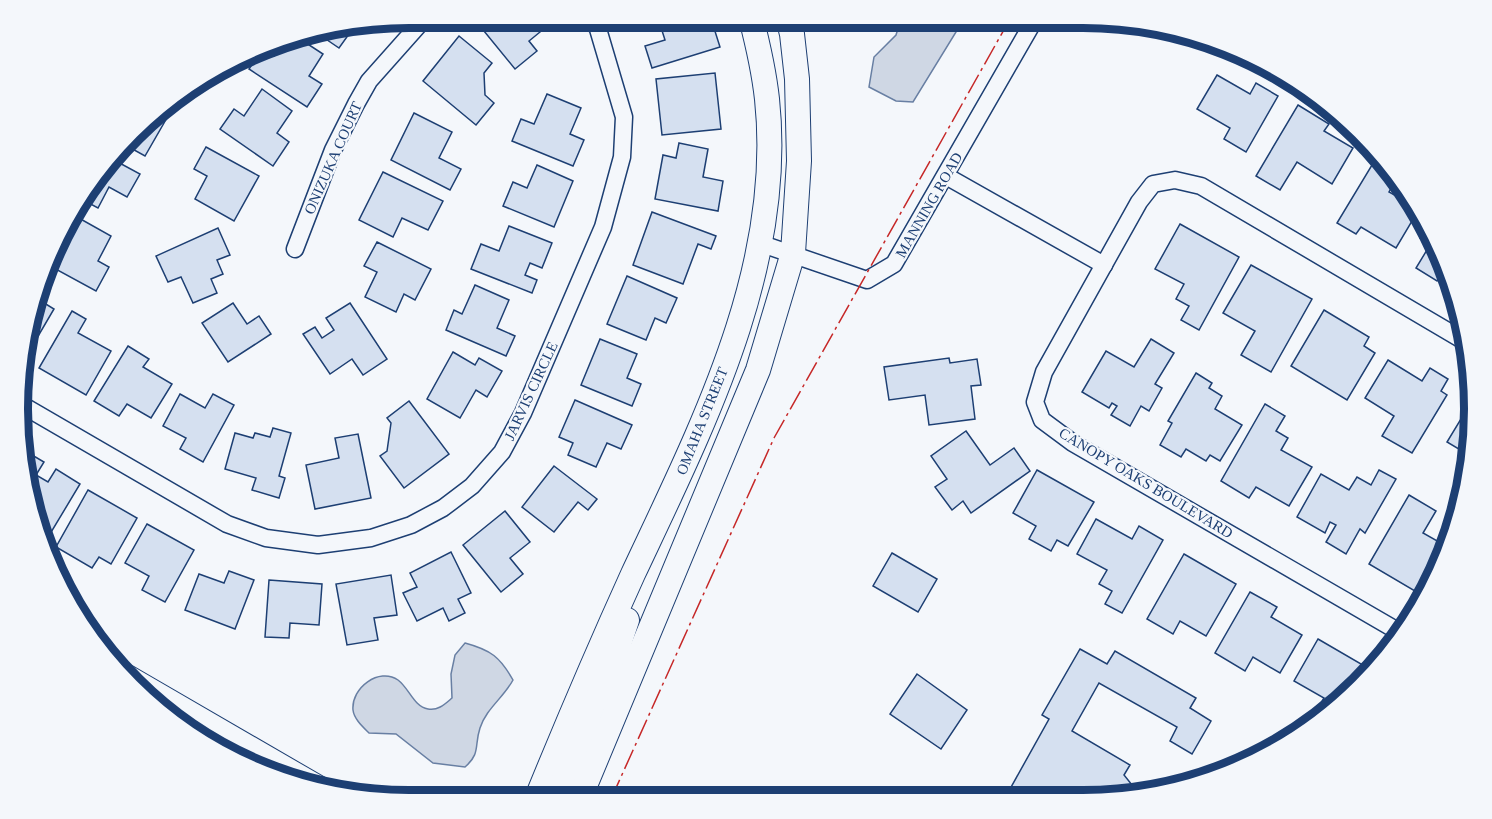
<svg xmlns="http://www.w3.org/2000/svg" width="1492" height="819" font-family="'Times New Roman',serif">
<rect width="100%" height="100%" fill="#f4f7fb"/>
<g fill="#cfd7e4" stroke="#687fa3" stroke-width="1.5">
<path d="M901,19H964L913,102L896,101L869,87L874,57L896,35Z"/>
<path d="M465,643C491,650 500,657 513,680C504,697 486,709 480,728C474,746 481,753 465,767L433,763L396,734L369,733C363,727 354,719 353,710C351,688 379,667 398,680C409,688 414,707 428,709C438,711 445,704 452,698L451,674L455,655Z"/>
</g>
<g fill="#d5e0f0" stroke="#1d3f73" stroke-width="1.5">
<path d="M477,18H546L551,23L529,41L537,51L515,69L475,20Z"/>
<path d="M658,18H692L696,31L713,25L720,47L652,68L645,46L665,40Z"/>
<path d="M354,27L339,48L317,33Z"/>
<path d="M459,36L492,63L484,73L485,95L494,103L476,125L423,81Z"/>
<path d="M297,37L323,54L309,76L322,84L307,107L249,69L261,51L264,49L274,56L286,38Z"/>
<path d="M715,73L721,129L662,135L656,79Z"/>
<path d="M1217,75L1250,94L1256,83L1278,96L1246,152L1224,139L1230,128L1197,109Z"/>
<path d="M262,89L292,111L277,133L289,142L273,166L220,129L234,109L244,116Z"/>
<path d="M547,94L581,108L570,134L584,140L573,166L512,141L521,119L534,124Z"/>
<path d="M165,105L172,109L145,156L127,146Z"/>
<path d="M1298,105L1329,124L1324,131L1353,148L1332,184L1297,162L1280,190L1256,176Z"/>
<path d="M414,113L452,132L439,158L461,169L450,190L391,160Z"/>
<path d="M679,143L708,149L703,177L723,181L718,211L655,199L663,155L676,158Z"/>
<path d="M206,147L259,176L234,221L195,199L207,176L194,169Z"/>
<path d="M1378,155L1397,178L1389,192L1416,207L1418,211L1396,248L1361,227L1356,234L1337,223Z"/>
<path d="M114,160L140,174L127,197L109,187L98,208L81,199L84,192Z"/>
<path d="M537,165L573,181L554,227L503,206L513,182L527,188Z"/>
<path d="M383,172L443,201L428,230L402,218L393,237L359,220Z"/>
<path d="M652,212L716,236L711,249L698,244L683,284L633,265Z"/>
<path d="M77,217L111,236L98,261L109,267L96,291L50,266L62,241Z"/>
<path d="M1180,224L1239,257L1199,330L1181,320L1189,306L1176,299L1184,284L1155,269Z"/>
<path d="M509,226L552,243L542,268L530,263L525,275L537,280L532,293L471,269L481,244L499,251Z"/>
<path d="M1427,226L1434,237L1445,267L1437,281L1416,268L1430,245L1420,238Z"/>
<path d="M218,228L230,255L217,260L223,274L211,279L217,293L193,303L181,277L168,282L156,256Z"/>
<path d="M377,242L431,269L415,300L404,294L396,312L365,297L377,272L364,266Z"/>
<path d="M1251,265L1312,299L1271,372L1241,355L1255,331L1223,313Z"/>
<path d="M627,276L677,298L666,323L655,318L646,340L607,324Z"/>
<path d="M475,285L509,300L497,328L515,336L506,356L446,330L454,310L462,314Z"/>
<path d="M36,298L54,309L27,355L31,308Z"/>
<path d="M233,303L247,324L259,316L271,334L228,362L202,323Z"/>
<path d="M350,303L387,359L363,375L352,359L330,374L303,334L315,327L322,338L334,330L326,318Z"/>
<path d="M1324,310L1369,337L1364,346L1375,353L1347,400L1291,366Z"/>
<path d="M72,311L86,319L78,333L111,351L86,395L39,368Z"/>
<path d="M600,339L637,354L627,378L641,384L632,406L581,385Z"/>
<path d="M1151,339L1174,353L1155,384L1162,388L1149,411L1141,406L1130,426L1111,415L1117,406L1112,403L1109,408L1082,392L1106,351L1134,367Z"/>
<path d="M128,346L149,359L143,367L172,384L151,418L127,404L119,416L94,401Z"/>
<path d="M453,352L475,365L479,358L502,371L487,397L476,390L460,418L427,399Z"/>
<path d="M949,358L950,363L977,359L981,385L971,386L975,419L929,425L925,395L889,400L884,367Z"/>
<path d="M1388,360L1422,381L1430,368L1448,379L1441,391L1447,395L1412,453L1382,436L1394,416L1365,398Z"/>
<path d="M1196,373L1212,383L1209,388L1222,396L1215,409L1242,425L1220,461L1210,455L1206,461L1186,449L1181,457L1160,445L1172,423L1168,421Z"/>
<path d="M180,394L205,408L213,394L234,405L203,462L180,449L186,438L163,426Z"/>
<path d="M1473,399L1471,461L1465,484L1455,479L1469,455L1447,442Z"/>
<path d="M575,400L632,425L621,449L607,443L596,467L568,455L573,443L559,437Z"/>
<path d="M409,401L449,454L404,488L380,456L387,451L391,423L387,418Z"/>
<path d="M1265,404L1285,416L1276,431L1288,438L1281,450L1312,467L1289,506L1256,487L1249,498L1221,481Z"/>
<path d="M273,428L291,433L279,476L285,478L279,498L252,490L256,478L225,469L235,433L253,438L255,433L270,437Z"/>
<path d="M966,431L990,465L1014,448L1030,471L971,513L963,501L952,510L935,487L947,479L931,456Z"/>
<path d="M358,434L371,498L315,509L306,465L339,458L335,438Z"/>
<path d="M32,455L44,462L36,475L48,482L56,469L80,484L50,534L40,528L26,465Z"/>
<path d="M554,466L597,499L588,510L578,502L554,532L522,507Z"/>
<path d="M1037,470L1094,502L1068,546L1057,540L1051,551L1029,539L1036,526L1013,513Z"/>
<path d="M1379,470L1396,479L1365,533L1360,529L1346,554L1326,542L1336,525L1330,522L1325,533L1297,517L1321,474L1349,490L1357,477L1371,485Z"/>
<path d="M88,490L137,518L111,564L99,557L92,568L56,547Z"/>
<path d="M1409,495L1436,511L1423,533L1448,547L1425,597L1369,564Z"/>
<path d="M505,511L530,542L510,558L523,574L501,592L463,545Z"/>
<path d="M1096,519L1132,539L1139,526L1163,540L1122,613L1105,604L1112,591L1099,584L1107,570L1077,554Z"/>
<path d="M147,524L194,550L165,602L142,590L149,576L125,563Z"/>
<path d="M451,552L471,593L458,599L465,613L449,621L443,608L417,621L403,593L417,587L410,573Z"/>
<path d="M892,553L937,579L918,612L873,586Z"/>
<path d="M1184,554L1236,584L1206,636L1180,621L1173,634L1147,619Z"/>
<path d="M229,571L254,580L235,629L185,610L199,574L224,583Z"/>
<path d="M391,575L397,615L374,618L378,640L347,645L336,584Z"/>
<path d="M269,580L322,584L319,625L290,623L289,638L265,637Z"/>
<path d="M1250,592L1277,607L1271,617L1302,635L1280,673L1253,657L1245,671L1215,653Z"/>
<path d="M1318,639L1368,668L1359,687L1310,727L1308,725L1324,698L1294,681Z"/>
<path d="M1080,649L1107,664L1115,651L1196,698L1190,708L1211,721L1192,754L1170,741L1177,727L1099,683L1072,731L1130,765L1124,775L1140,795L1150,794L1133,798H1005L1049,719L1042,715Z"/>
<path d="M917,674L967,710L941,749L890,714Z"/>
</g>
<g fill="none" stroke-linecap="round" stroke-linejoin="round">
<defs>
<g id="minor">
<path d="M946,176L1104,265"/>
<path d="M759,243L867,280L894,264L1035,19"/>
<path d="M295,249L333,150L356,104L369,81L425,18"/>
<path d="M22,405L227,524L266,538L318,545L371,538L411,525L443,508L472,486L502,452L523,413L603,227L622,157L624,117L598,29L591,18"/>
<path d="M1401,633L1073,443L1042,420L1035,402L1044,372L1139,202L1153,184L1175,180L1201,186L1466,342"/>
</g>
<g id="secondary">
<path d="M127,677L322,790"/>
<path d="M536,800C567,724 599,649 633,574C702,427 785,267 767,99C764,72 758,45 751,18"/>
<path d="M555,800L614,659L627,620"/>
<path d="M579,800L758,370L793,253L799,161L797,79L792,34L788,18"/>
</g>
</defs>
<use href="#minor" stroke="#1d3f73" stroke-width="19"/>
<use href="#secondary" stroke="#1d3f73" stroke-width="26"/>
<use href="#minor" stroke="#f4f7fb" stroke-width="16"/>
<use href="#secondary" stroke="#f4f7fb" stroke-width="24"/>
<path stroke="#c62828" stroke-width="1.5" stroke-dasharray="21 4.5 3 4.5" stroke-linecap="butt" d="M611,799L774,438L1010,19"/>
</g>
<g text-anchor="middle" stroke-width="4.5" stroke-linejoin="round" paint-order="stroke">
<g font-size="15" fill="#1d3f73" stroke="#f4f7fb">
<text transform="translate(333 158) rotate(-66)" y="5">ONIZUKA COURT</text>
<text transform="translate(929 205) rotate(-60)" y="5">MANNING ROAD</text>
<text transform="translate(531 391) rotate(-65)" y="5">JARVIS CIRCLE</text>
<text transform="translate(702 421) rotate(-68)" y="5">OMAHA STREET</text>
<text transform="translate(1146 483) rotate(31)" y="5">CANOPY OAKS BOULEVARD</text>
</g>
</g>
<path d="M0 0H1492V819H0ZM409 28H1083A381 381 0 0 1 1464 409V409A381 381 0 0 1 1083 790H409A381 381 0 0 1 28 409V409A381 381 0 0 1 409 28Z" fill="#f4f7fb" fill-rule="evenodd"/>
<path fill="none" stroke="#1d3f73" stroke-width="8" d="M409 28H1083A381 381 0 0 1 1464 409V409A381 381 0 0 1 1083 790H409A381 381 0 0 1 28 409V409A381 381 0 0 1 409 28Z"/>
</svg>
